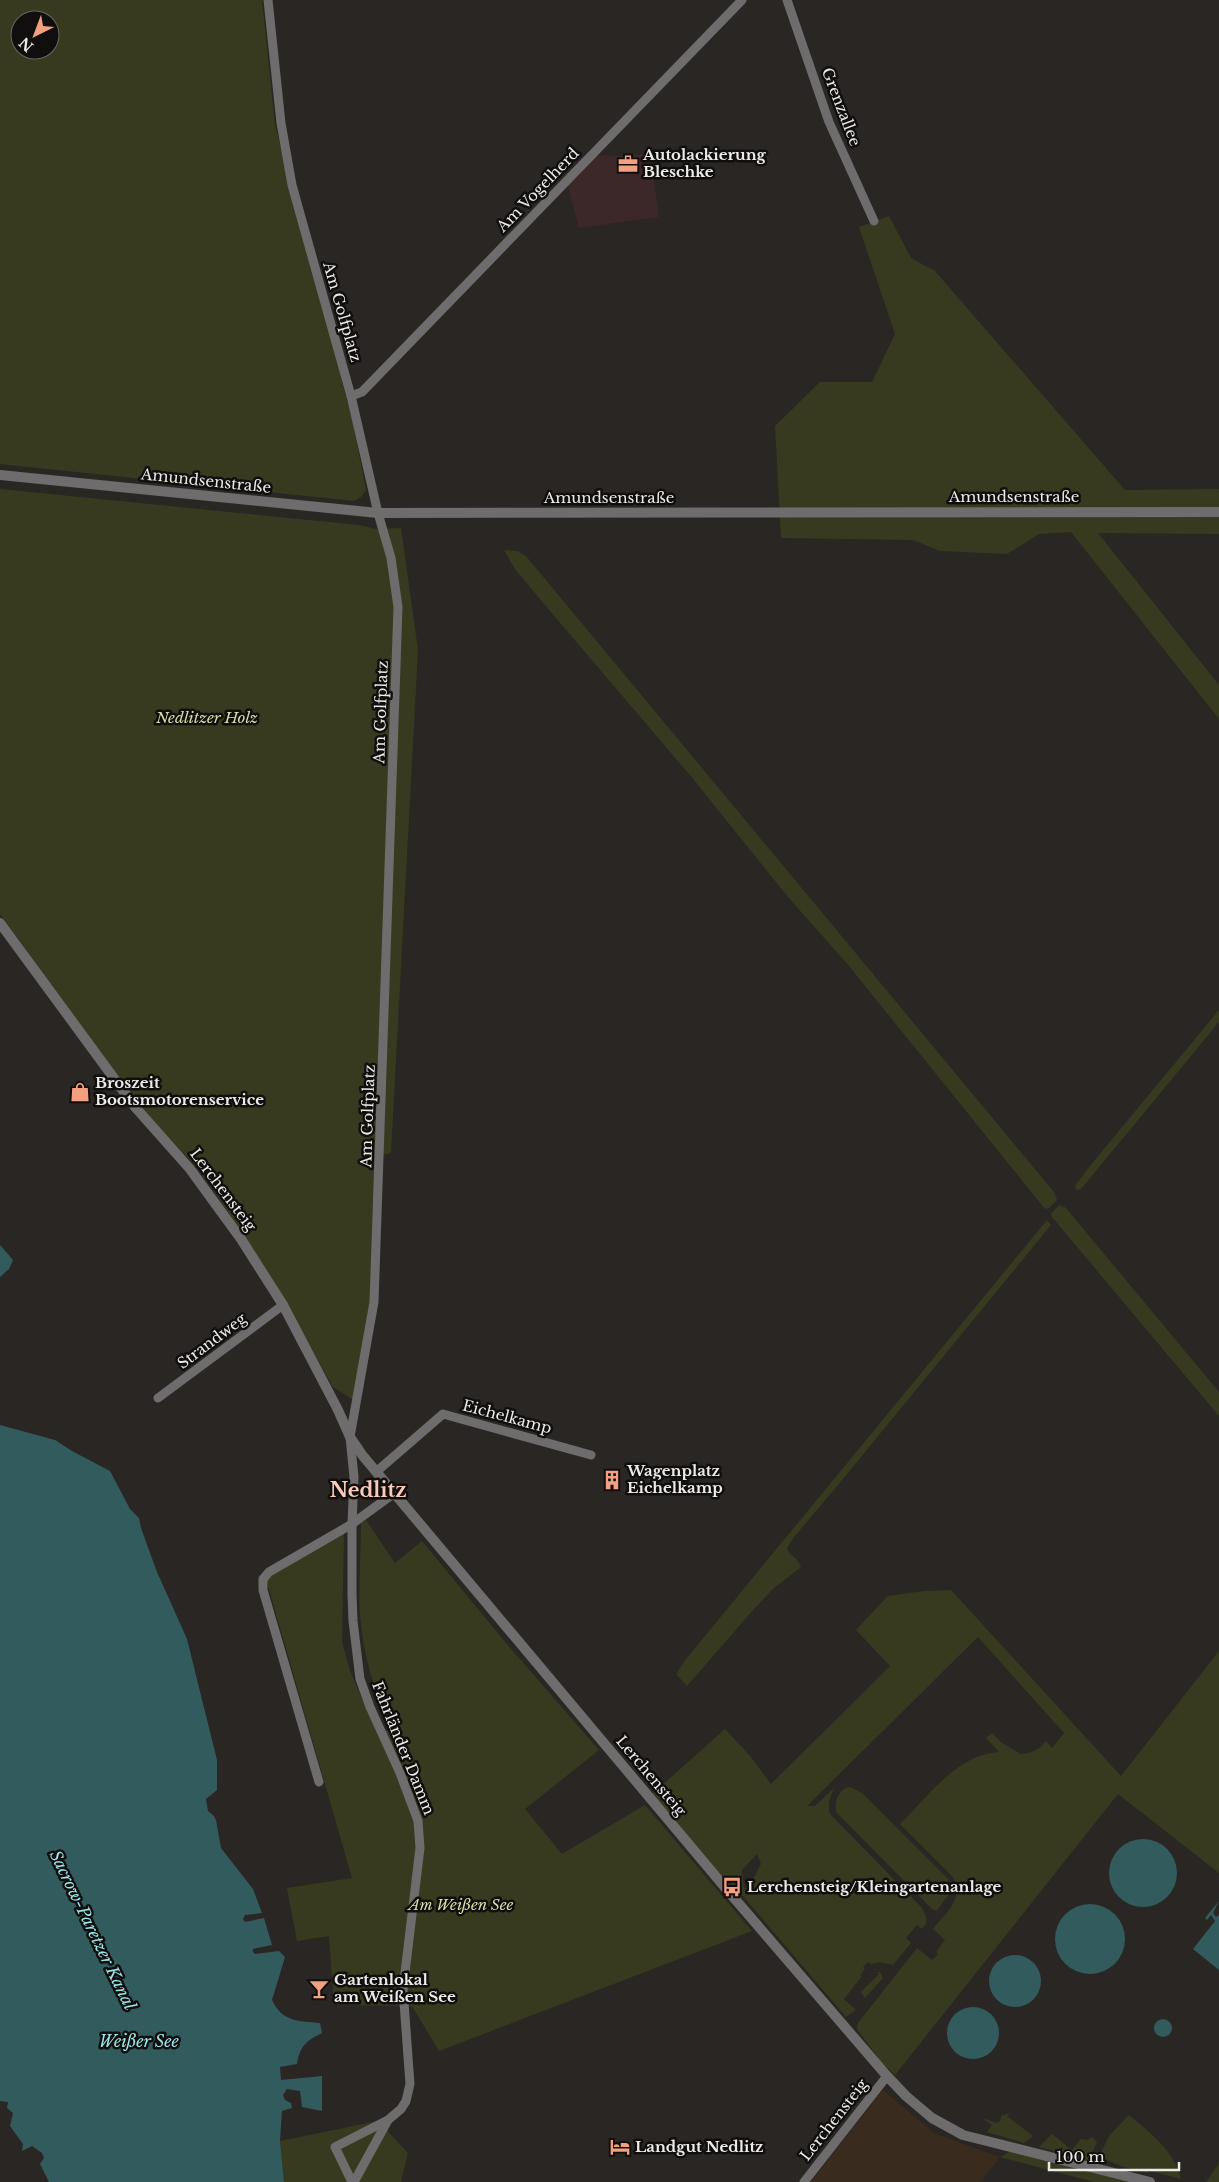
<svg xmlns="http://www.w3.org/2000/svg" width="1219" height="2182" font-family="'Libre Baskerville',serif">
<rect width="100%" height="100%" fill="#2a2623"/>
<path fill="#3c2828" d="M650,153L659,217L579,228L567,182L594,155L619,156Z"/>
<path fill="#392b1e" d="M883,2090L934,2133L1000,2157L981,2182H811Z"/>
<g fill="#383a1f" fill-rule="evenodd">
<path d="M0,0H262L275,125L353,423L366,490L361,497L354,501L0,464ZM20,20H50V50H20Z"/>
<path d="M889,216L911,258L935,271L1125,490L1219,489V534L1098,533L1219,685V719L1071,532L1039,534L1007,554L940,551L913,540L781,538L775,426L820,382H872L895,334L859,227Z"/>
<path d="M0,489L359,525L376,529L401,528L418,650L391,1153L377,1156L372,1287L359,1377L355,1394L352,1399L333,1387L264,1266L209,1184L191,1161L163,1132L95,1052L23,945L0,914Z"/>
<path d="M504,550L517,551L526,556L1054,1192L1057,1200L1049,1208L1045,1209L1041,1204L849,966L788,897L694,780L550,611L515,569Z"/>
<path d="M1219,1010V1022L1081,1189L1077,1190L1075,1186L1089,1167Z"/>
<path d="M1059,1205L1065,1207L1219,1392V1416L1052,1217L1051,1214Z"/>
<path d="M1047,1220L1051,1225L838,1485L794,1537L787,1548C790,1557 797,1556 801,1567L774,1588L754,1609L687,1686L676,1674L686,1659Z"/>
<path d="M366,1520L395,1563L422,1541L506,1643L599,1750L525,1809L562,1854L645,1805L752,1931L439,2051L412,2006L334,2005L329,1936L297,1941L287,1888L352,1878L266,1579L344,1532L342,1642L350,1671L378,1735L390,1729C375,1693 363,1655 360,1615C358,1585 361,1554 361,1523Z"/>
<path d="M951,1590L1121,1776L1219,1651V1873L1118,1794L895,2075L881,2062L857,2029L858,2023L917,1948L932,1960L938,1954L936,1952L945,1940L933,1929C946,1913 966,1897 952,1876L900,1824C928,1797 957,1754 999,1752L986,1738L992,1733L1002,1743L1021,1754C1032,1753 1039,1750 1046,1741L1052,1748L1064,1733L978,1637L807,1806H815L834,1788C830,1797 827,1804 830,1814L922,1908C927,1917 929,1921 922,1929L917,1925L906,1938L911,1943L893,1965L879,1962L871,1964L868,1962L863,1967L865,1969L860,1975L862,1976L844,1999L856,2010L846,2017L742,1895V1887L736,1888L721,1876L651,1795L725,1729L751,1757L771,1784L890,1666L856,1630L888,1596L925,1591ZM757,1854L761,1864L752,1881L744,1889L742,1870Z"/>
<path d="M850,1787L862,1793L948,1879L950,1893L937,1910H933L837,1813C833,1803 838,1789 850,1787Z"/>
<path d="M877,1972H880L883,1978L865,1998L861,1992L879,1974Z"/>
<path d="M1010,2113L1007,2116L1033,2136L1024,2143L987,2132L992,2125L982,2118L997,2123L1000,2121L1001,2116Z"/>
<path d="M1129,2115C1150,2133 1174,2150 1181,2179L1150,2171L1147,2173L1124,2167L1099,2157L1109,2136Z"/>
<path d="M378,2121L408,2153L401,2182H284L280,2141Z"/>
<path d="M1052,2134L1072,2150L1081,2139L1088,2140L1092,2137L1097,2142L1088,2162L1074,2158L1075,2156L1039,2147Z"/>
<path d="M1011,2151L1135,2182H1094L1000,2157Z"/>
<path d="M1219,2163V2182H1206Z"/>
</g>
<g fill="#325b5e">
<path d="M0,1245L13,1260L9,1269L0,1277Z"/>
<path d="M0,1425L55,1440L72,1451L110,1471L130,1509L139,1518L141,1528L157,1572L187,1639L217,1760V1790L206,1799L208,1811L214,1816L216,1820L221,1848L253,1889L262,1913L245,1915L243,1919L245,1922L264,1918L272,1945L253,1949V1952L255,1954L279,1951L285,1957L272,2000C282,2022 299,2021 320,2023L322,2033C306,2041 300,2046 297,2064L280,2067L281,2080L322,2076V2111L302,2107L300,2091L287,2089L283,2095L285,2100L291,2103L292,2108L282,2111L280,2141L284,2182H49L40,2164L44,2158L42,2153L32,2146L22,2151L23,2144L10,2126L13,2113L7,2108L8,2102L0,2101Z"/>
<circle cx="1143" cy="1873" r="34"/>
<path d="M1219,1901L1213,1913L1216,1917L1219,1915V1970L1193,1949L1215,1921L1211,1915L1207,1920L1205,1918Z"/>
<circle cx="1090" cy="1939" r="35"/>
<circle cx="1015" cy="1981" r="26"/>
<circle cx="973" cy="2033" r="26"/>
<circle cx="1163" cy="2028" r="9"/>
</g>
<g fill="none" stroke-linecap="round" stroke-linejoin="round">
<g stroke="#6f6c6d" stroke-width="9">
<path d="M268,0L281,123L292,185L351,396L378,513L391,558L398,607L374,1302L350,1437L354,1477L352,1524V1594L353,1621L360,1679L370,1707L400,1773L418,1821L420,1848L403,1989L410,2084L406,2101L401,2109L388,2120L335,2147L352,2182"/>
<path d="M787,0L829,122L874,221"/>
<path d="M351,396L362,392L742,0"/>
<path d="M158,1398L283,1305"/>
<path d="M376,1472L443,1414L591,1455"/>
<path d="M319,1782L263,1590V1579L269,1572L352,1524L393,1494"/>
<path d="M354,2182L388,2120"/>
<path d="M804,2182L887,2076"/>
</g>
<g stroke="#6f6c6d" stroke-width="10">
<path d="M0,475L378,513L1219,512"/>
<path d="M0,923L135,1107L190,1169L241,1239L283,1305L338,1410L350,1437L363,1456L728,1891L887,2076L906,2096L932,2118L963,2135L1150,2182"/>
</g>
</g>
<defs>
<symbol id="office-bare" viewBox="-9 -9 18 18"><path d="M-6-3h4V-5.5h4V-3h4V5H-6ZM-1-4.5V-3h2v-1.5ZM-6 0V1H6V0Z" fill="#f2a07f" stroke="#110f0e" stroke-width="2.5" paint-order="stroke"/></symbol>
<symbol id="shop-bare" viewBox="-9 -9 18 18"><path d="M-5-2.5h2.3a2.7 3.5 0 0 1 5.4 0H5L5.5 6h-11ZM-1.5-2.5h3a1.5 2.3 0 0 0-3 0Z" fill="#f2a07f" stroke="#110f0e" stroke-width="2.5" paint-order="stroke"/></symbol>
<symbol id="building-bare" viewBox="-9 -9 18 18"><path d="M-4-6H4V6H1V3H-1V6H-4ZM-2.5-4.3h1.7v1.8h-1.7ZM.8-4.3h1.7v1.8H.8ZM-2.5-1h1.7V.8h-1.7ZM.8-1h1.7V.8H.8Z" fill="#f2a07f" stroke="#110f0e" stroke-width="2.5" paint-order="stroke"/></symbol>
<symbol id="bus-bare" viewBox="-9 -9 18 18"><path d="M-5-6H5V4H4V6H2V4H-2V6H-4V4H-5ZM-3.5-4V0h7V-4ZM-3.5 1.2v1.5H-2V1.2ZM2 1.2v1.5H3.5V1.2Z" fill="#f2a07f" stroke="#110f0e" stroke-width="2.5" paint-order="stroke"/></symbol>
<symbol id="bar-bare" viewBox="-9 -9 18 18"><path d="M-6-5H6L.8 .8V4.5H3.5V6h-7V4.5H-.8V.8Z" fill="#f2a07f" stroke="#110f0e" stroke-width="2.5" paint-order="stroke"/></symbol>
<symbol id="hotel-bare" viewBox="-9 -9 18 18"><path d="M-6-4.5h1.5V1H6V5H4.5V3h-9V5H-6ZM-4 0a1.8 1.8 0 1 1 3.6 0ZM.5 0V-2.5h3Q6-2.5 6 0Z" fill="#f2a07f" stroke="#110f0e" stroke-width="2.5" paint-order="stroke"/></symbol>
</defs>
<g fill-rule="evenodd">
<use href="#office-bare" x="614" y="150" width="28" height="28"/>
<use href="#shop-bare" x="66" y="1078" width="28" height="28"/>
<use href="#building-bare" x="598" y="1466" width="28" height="28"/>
<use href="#bus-bare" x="718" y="1873" width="28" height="28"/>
<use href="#bar-bare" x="305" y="1975" width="28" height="28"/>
<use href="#hotel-bare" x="606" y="2133" width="28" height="28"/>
</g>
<g text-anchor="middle" stroke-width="5" stroke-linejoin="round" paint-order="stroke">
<g font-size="15" fill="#edeae8" stroke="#110f0e">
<text transform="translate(841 107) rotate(69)" y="5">Grenzallee</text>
<text transform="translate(538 190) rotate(-46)" y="5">Am Vogelherd</text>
<text transform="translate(342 312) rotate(74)" y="5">Am Golfplatz</text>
<text transform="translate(206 481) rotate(6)" y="5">Amundsenstraße</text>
<text x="1014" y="502">Amundsenstraße</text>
<text x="609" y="503">Amundsenstraße</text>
<text transform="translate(381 712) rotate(-88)" y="5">Am Golfplatz</text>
<text transform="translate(368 1116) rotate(-88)" y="5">Am Golfplatz</text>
<text transform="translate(223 1190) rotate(53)" y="5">Lerchensteig</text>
<text transform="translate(212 1341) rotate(-37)" y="5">Strandweg</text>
<text transform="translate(507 1417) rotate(15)" y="5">Eichelkamp</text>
<text transform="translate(403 1748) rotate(68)" y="5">Fahrländer Damm</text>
<text transform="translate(651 1776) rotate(50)" y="5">Lerchensteig</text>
<text transform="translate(834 2120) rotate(-52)" y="5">Lerchensteig</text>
</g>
<g font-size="15" font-weight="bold" fill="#edeae8" stroke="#110f0e" text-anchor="start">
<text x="643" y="160">Autolackierung<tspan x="643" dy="17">Bleschke</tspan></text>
<text x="95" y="1088">Broszeit<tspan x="95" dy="17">Bootsmotorenservice</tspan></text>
<text x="627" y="1476">Wagenplatz<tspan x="627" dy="17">Eichelkamp</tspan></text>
<text x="747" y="1892">Lerchensteig/Kleingartenanlage</text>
<text x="334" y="1985">Gartenlokal<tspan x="334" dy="17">am Weißen See</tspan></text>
<text x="635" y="2152">Landgut Nedlitz</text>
</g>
<g font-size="15" font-style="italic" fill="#d8dea4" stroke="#110f0e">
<text x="207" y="723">Nedlitzer Holz</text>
<text x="461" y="1910">Am Weißen See</text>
</g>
<g font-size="16" font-style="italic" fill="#9ae8ed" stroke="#110f0e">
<text transform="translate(93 1930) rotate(64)" y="6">Sacrow-Paretzer Kanal</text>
<text x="139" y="2047">Weißer See</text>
</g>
<g font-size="20" font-weight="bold" fill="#facbb8" stroke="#110f0e">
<text x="368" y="1497">Nedlitz</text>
</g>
</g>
<g transform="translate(35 35) rotate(222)"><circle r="24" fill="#110f0e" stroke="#696765"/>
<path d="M0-4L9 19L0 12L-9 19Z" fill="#f2a07f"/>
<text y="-8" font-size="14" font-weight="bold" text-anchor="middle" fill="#edeae8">N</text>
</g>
<path d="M1049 2162v8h130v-8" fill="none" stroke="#edeae8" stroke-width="2.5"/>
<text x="1056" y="2162" font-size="15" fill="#edeae8" stroke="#110f0e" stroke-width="4" paint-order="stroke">100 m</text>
</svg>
